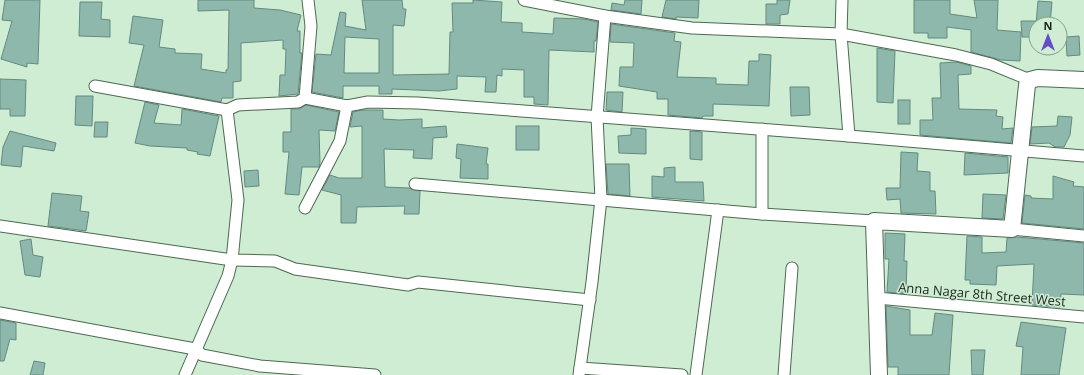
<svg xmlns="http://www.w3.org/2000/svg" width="1084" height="375" font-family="'Open Sans',sans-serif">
<rect width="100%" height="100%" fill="#cfedd3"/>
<g fill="#8fb8ad" stroke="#638a80" fill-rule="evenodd">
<path d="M5,0H40L38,64L27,63V67L1,59L12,21L2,20Z"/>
<path d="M198,0H254V8L280,10L301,15L297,31H300V53H302L298,94L279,96L280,75H285L286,49H283V40L241,43V81L233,82V98H222L221,102L134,86L144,45L129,43L133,16L163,20L159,47L175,49V53L202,54L201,69L226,73V70L228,69L229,10L198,11Z"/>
<path d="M362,0H402L403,9H406L404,26L393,25V75L449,74L450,32H453L452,3H473V0L502,2L501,22L522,23V32L553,34L554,18L584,19L598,22L596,41H594V52L549,50L548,105L534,104V97H524V70L502,69V76L497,75L496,92H485L486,77L457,76V89L439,91L392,89V94H379V86H343V98L312,92L316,54L331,55L340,12L346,13L345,26L366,30ZM345,37L379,39V73H344Z"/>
<path d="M625,0H642L641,14L611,10L612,3L624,5Z"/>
<path d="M666,0H699L698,18L676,17V19L662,17Z"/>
<path d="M777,0H790L788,14L780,15V24H766V4H777Z"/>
<path d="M914,0H950V14L977,18L974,0H998L997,30L1021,32L1020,61L1001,60L971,52V30L947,27V38H928V33H914Z"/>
<path d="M1038,1L1052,2L1050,24H1036Z"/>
<path d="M80,2H102L101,19L110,20V37L79,36Z"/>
<path d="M1021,21H1036V37H1022Z"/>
<path d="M611,24L675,33L674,41L681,42L677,77L716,78V84L748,85L749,61H759V54L771,55L769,106L713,104V116H703L702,118L668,115V99H657V92L619,86L620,67H633L634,43L610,42Z"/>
<path d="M1079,36L1080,55L1067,56L1066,37Z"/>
<path d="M877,48L895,51L893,103L877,102Z"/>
<path d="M957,62L971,66V74L958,75L959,109L997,110L996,116L1003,117L1002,129L1013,128L1011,143L920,135V120H933L932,98H941L940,63Z"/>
<path d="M0,79L26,80L25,116H10V109H0Z"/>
<path d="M790,87H809L810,115L791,116Z"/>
<path d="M607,92H623L622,112L606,110Z"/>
<path d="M76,96H93L92,126L75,125Z"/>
<rect x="898" y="100" width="12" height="24"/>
<path d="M145,102L159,105L154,123L181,125L182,109L219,116L210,156L197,154L198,152L187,150V148L150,146L135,143Z"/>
<path d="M306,105L339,112L335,131L319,130L320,163L319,167H302L299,195L285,194L289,152H283V132H291V109H299Z"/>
<path d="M362,110H383V119L399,120L422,119V128L446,126L447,137L433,138L432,159L413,158L414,150L384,149L385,187L409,188L420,191L419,214H404L405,206L357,207L356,223H341V195L322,190L330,175L339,178H362V126L350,127L353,112Z"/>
<path d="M1058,116L1072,117L1070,135L1064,147H1055L1049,143L1030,144L1032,127L1057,126Z"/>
<path d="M95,122H108L107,137H94Z"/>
<rect x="516" y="126" width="23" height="24"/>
<path d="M631,128L646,129V154L619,153L618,136L631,135Z"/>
<path d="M10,131L56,143L54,151L23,146L21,167L1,165L3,147Z"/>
<path d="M690,131L702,132V160L690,159Z"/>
<path d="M457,144L488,148L486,164H488V179L460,178L461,159L456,158Z"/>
<path d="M901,152L918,153L917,171L930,172V191H935L936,214L901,213L900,199L887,200L886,188H900Z"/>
<path d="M965,153L1008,157V173L964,175Z"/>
<path d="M606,164H629L630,196L608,194Z"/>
<path d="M675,167V182H703L704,201L652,197V176L664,177V168Z"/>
<path d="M258,170L259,186L245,187L244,171Z"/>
<path d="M1053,176L1074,182L1073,186L1084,187V229L1022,223L1025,195L1031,196V198L1053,199Z"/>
<path d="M52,193L82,196L80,211L89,212L86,231L48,226Z"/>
<path d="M983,194L1006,195L1003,219L982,218Z"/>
<path d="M885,233L905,234L904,261H907L906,294L887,292L889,259H885Z"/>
<path d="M967,236L982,237V253L1006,252L1007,238L1017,237L1084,243V295L1061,294L1060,307L1032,305L1034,264L997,266L996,285L970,284V280H965Z"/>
<path d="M31,239L33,255L43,257L40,277L25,275L20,241Z"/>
<path d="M886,306L910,310V335H932L935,313L953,315L949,375H898V367H888Z"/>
<path d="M0,320L16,323V340L10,339L4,361H0Z"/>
<path d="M1021,322L1066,328L1059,375H1021L1023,347L1016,346Z"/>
<path d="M971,350H985L983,375H972Z"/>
<path d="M34,361L45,363L43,375H30Z"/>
</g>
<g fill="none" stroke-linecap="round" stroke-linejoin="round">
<defs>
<g id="street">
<path d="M524,0L605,16L692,28L841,34L956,55L991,64L1030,80"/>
<path d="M842,0L841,34L849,136"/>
<path d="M95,86L227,110L238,105L298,102L305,98L347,106L368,102L418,103L849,136L1084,156"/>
<path d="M305,98L311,26L308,0"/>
<path d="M762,129V214"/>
<path d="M415,184L762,214L874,221"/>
<path d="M305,208L340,141L347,106"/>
<path d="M0,226L232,260L275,261L295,269L408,285L418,282L590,300"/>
<path d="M1012,229L1084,236"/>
<path d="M877,298L1084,317"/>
<path d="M0,313L195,349L202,355L260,366L375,375"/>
<path d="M580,368L682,375"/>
<path d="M185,375L228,276L232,260L238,200L227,110"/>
<path d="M579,375L592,282L601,199L597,117L605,16"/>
<path d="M696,375L718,210"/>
<path d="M784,375L792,268"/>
</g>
<path id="secondary" d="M879,375L874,221L1012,229L1027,85L1030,80L1038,78L1084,80"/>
</defs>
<use href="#street" stroke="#4e6852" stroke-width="13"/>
<use href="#secondary" stroke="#4e6852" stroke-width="18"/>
<use href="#street" stroke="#fff" stroke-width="11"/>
<use href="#secondary" stroke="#fff" stroke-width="16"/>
</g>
<g text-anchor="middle" stroke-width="3" stroke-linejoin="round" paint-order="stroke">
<g font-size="13" fill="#1b261d" stroke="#cfedd3">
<text transform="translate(982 294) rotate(5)" y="5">Anna Nagar 8th Street West</text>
</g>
</g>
<g transform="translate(1048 36)"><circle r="19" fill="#cfedd3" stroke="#879d8a"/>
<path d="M0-3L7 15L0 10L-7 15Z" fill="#634cc5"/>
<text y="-6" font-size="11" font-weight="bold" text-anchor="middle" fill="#1b261d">N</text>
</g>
</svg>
